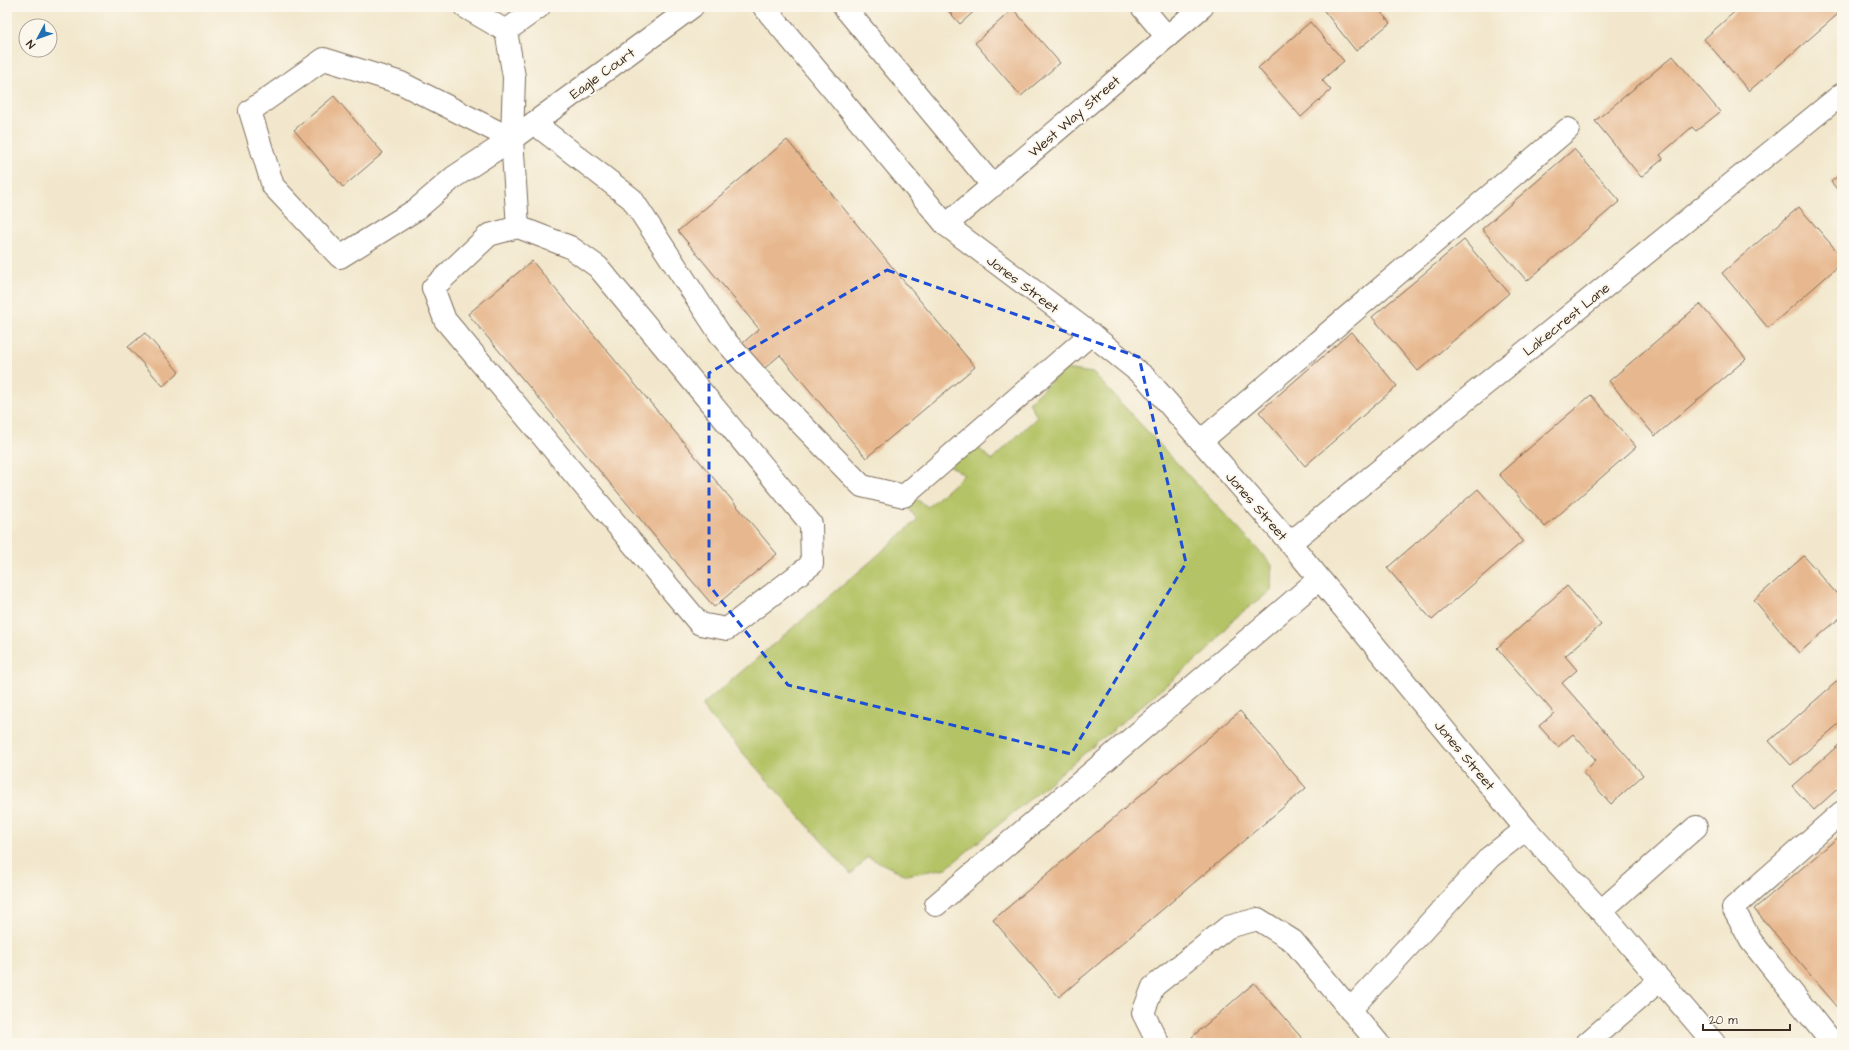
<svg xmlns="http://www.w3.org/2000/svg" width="1849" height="1050" font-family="'Architects Daughter',sans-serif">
<rect width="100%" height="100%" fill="#fbf7ec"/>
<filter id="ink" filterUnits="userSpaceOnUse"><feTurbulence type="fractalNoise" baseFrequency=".025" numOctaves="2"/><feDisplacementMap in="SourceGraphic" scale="8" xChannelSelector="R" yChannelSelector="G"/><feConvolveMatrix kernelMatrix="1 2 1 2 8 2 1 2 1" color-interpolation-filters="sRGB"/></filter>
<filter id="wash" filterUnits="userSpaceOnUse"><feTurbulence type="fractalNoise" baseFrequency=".012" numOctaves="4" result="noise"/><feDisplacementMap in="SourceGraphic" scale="16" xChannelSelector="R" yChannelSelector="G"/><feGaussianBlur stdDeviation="0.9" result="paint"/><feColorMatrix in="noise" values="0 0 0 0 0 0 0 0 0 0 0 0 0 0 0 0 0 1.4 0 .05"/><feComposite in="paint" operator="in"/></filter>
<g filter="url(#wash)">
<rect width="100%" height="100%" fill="#f2e7cc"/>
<path fill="#b4c365" stroke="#787642" d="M1064,369L1093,373L1272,565L1271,591L1233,619L1207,651L947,868L906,875L868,857L851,874L701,706L870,562L917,520L906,504L913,497L928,507L964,475L950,466L974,444L992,460L1037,417L1029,402Z"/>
<g id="blocks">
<g fill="#e7b88f">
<path d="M945,7H979L960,24Z"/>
<path d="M1321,7H1384L1380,11L1390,23L1356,51Z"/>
<path d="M1740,7H1832L1838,14L1749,91L1704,39Z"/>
<path d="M1013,9L1060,63L1021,96L975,43Z"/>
<path d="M1310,22L1344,61L1322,80L1331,90L1301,117L1258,68Z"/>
<path d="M1673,56L1720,112L1696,131L1692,127L1660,155L1663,159L1641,177L1595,121Z"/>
<path d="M334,96L383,153L343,187L294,130Z"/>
<path d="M787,140L975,367L866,458L780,355L758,374L737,348L759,329L678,231Z"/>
<path d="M1574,149L1620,201L1527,281L1482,229Z"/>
<path d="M1842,172V195L1831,182Z"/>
<path d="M1799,207L1842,257V263L1768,328L1722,273Z"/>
<path d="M1464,240L1509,293L1418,371L1372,317Z"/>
<path d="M532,261L777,554L714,607L468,314Z"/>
<path d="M1700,304L1746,359L1655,436L1609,381Z"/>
<path d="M1351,332L1397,386L1305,466L1259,412Z"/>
<path d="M145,333L179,372L163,386L128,347Z"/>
<path d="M1591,395L1636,447L1545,527L1499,474Z"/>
<path d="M1478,489L1523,541L1432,620L1387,568Z"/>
<path d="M1804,556L1842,600V616L1799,653L1754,600Z"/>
<path d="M1567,586L1601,625L1565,656L1577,670L1562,683L1643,775L1611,804L1583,773L1596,760L1573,734L1558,747L1539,726L1554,713L1497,648Z"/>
<path d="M1842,677V721L1791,765L1769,741Z"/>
<path d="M1240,711L1306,788L1059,997L993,920Z"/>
<path d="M1842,742V785L1814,810L1792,786Z"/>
<path d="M1842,834V1010L1841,1011L1754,909Z"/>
<path d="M1254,983L1306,1043H1197L1192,1037Z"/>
</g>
</g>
</g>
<g filter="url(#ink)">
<use href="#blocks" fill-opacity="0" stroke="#7b6c5b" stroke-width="1"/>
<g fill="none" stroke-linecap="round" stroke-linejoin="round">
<defs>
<g id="minor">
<path d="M465,7L506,31L539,7"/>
<path d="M764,7L946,225L1091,334L1146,378L1290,543L1526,829L1601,911L1714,1043"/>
<path d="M844,7L993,186"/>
<path d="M1142,7L1167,37"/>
<path d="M506,31L514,77L512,139L518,227L570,247L598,267L811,524L812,564L727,629L700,624L445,320L433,288L489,235L518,227"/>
<path d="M534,123L632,199L722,337L774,396L862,486L904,496L1091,334"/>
<path d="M512,139L401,83L324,59L250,111L273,186L340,257L417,209L454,177L512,139L692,7"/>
<path d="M946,225L1202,7"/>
<path d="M1201,441L1568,129"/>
<path d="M1290,543L1842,94"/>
<path d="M936,905L1319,579"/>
<path d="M1601,911L1696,827"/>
<path d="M1350,1010L1490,857L1526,829"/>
<path d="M1158,1043L1143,1013L1153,987L1228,927L1258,919L1293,941L1378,1043"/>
<path d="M1587,1043L1660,980"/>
<path d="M1832,1043L1751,941L1733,908L1842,812"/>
</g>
</defs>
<use href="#minor" stroke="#7b6c5b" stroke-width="24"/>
<use href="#minor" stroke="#fff" stroke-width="22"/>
</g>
</g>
<path fill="none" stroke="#1d4ed8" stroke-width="3" stroke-dasharray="8 5" stroke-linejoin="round" d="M887,270L1139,357L1186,563L1071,754L788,685L709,585V373Z"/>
<g text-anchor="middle" stroke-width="4" stroke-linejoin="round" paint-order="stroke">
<g font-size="14" fill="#3b2a1e" stroke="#fbf7ec">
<text transform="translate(602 73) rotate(-36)" y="5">Eagle Court</text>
<text transform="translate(1074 116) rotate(-41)" y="5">West Way Street</text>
<text transform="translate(1023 284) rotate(37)" y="5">Jones Street</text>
<text transform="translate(1566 319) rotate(-39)" y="5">Lakecrest Lane</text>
<text transform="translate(1257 506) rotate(49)" y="5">Jones Street</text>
<text transform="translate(1465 755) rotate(50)" y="5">Jones Street</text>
</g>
</g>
<rect width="1849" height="1050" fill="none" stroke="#fbf7ec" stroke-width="24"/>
<g transform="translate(38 38) rotate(229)"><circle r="19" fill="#fbf7ec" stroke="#aea59a"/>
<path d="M0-3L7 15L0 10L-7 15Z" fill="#1f6fb2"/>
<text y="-6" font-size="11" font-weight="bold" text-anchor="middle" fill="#3b2a1e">N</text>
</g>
<path d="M1703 1024v6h87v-6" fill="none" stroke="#3b2a1e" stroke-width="2"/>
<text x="1709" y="1024" font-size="12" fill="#3b2a1e" stroke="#fbf7ec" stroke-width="3" paint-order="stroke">20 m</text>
</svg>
